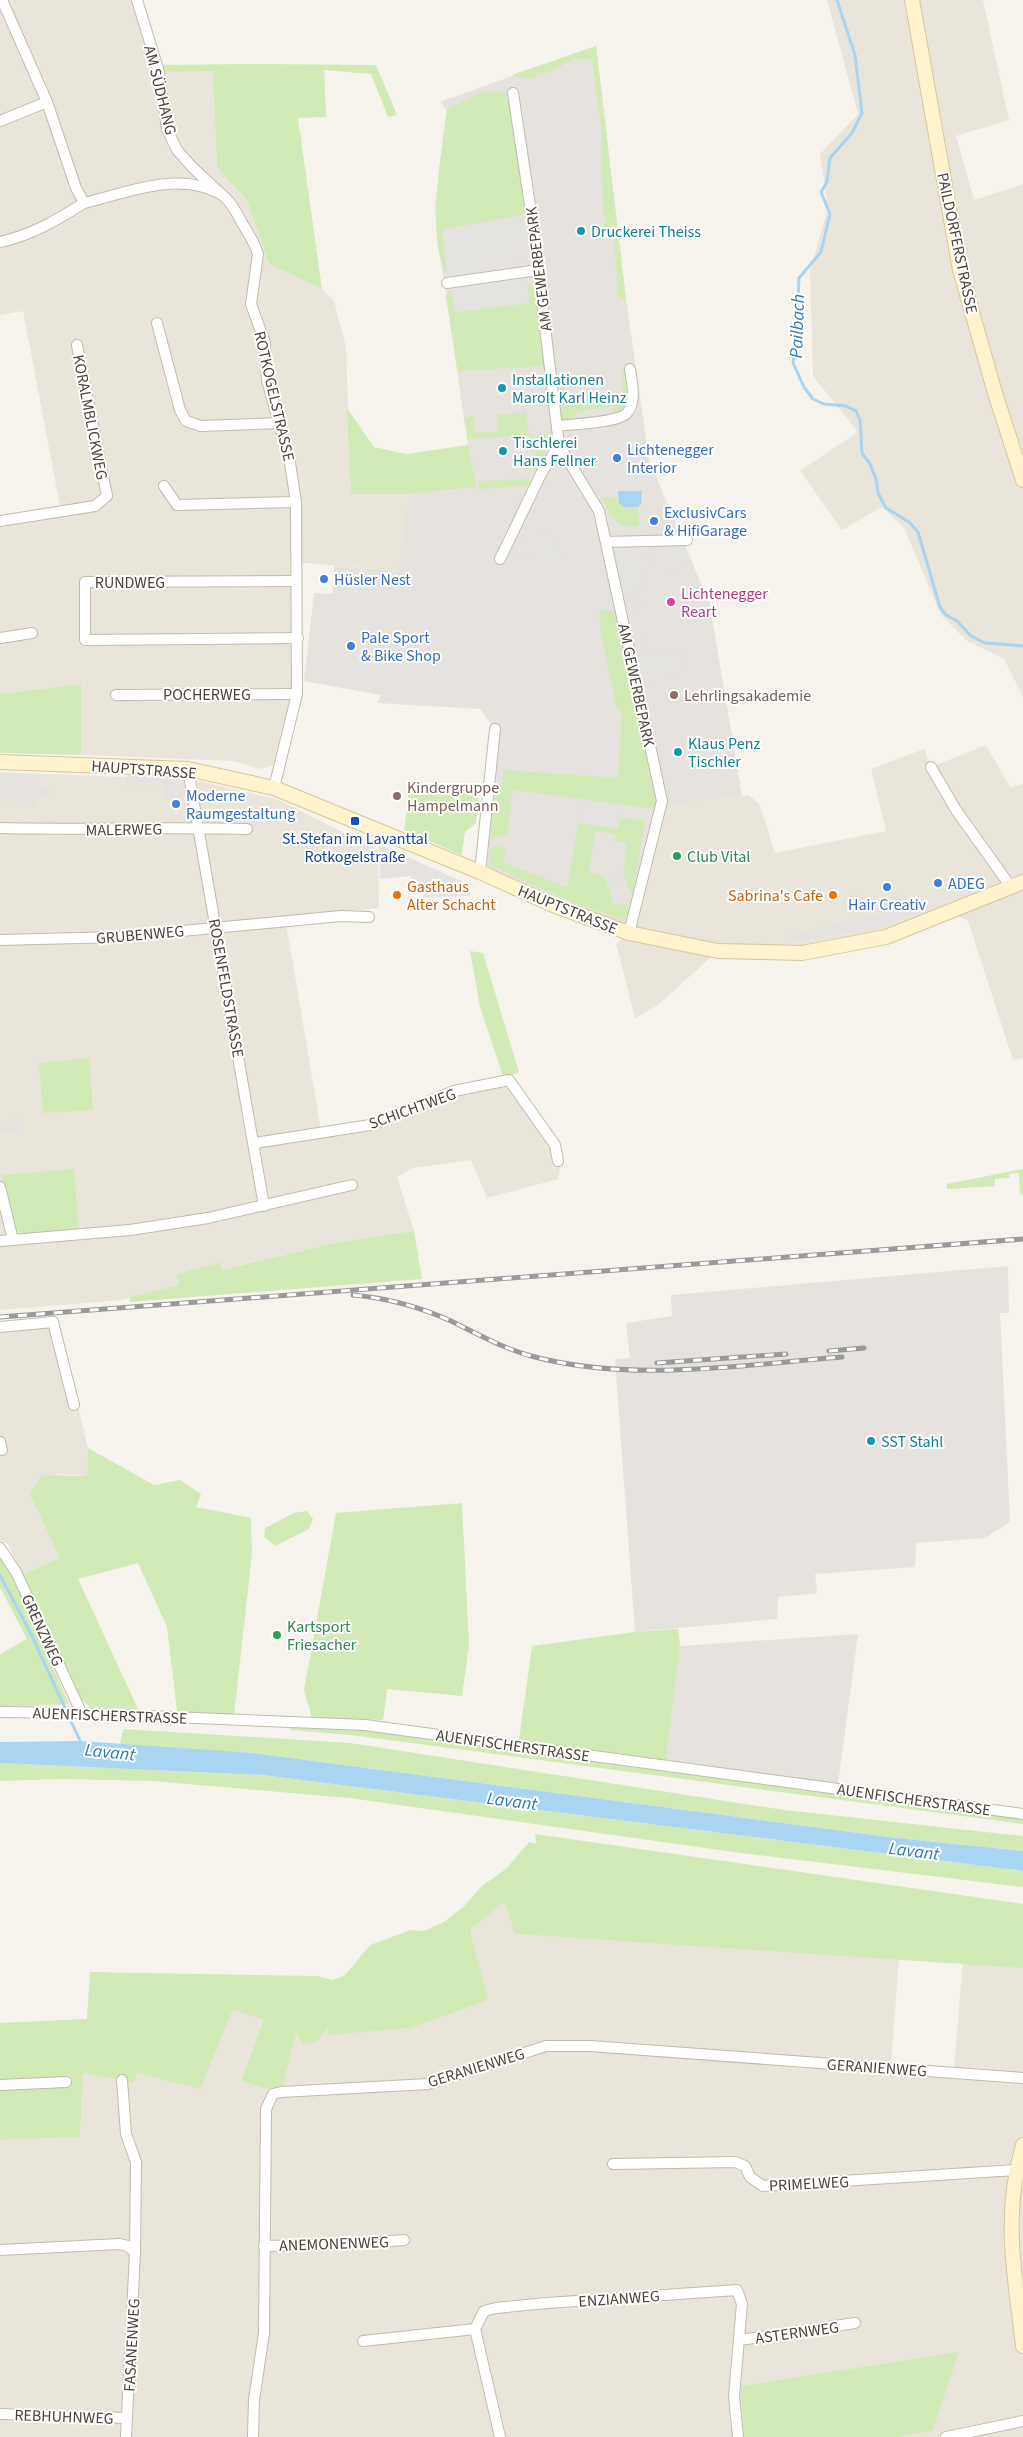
<svg xmlns="http://www.w3.org/2000/svg" width="1023" height="2437" font-family="'Source Sans 3',sans-serif">
<rect width="100%" height="100%" fill="#f6f3ec"/>
<g fill="#eae5da">
<path d="M0,0H142L163,72L213,70L217,168L247,200L269,264L322,289L334,301L346,347L351,494H408L400,571L293,562V688L273,765L261,769L233,761L81,755V684L0,694V516L60,506L23,311L0,315Z"/>
<path d="M827,0H983L1009,120L956,136L974,200L1023,184V697L1004,659L967,641L941,615L904,528L882,507L842,530L800,471L858,432L813,376L810,271L828,208L820,154L858,114Z"/>
<path d="M986,745L1010,787L1023,784V1058L1013,1060L968,921L950,912L886,937L802,953L718,951L658,1005L635,1018L616,944L629,933L665,807L749,795L760,805L775,853L886,831L871,769L924,749L931,767Z"/>
<path d="M0,772L195,780L279,800L378,850L379,908L285,917L322,1137L380,1127L455,1094L507,1084L518,1089L561,1163L558,1179L487,1198L471,1160L412,1168L397,1177L414,1231L338,1242L296,1252L221,1270L180,1285L121,1300L0,1310Z"/>
<path d="M48,1327L60,1334L88,1448L87,1476L55,1474L60,1558L23,1574L8,1544L0,1541V1331Z"/>
<path d="M504,1902L515,1934L899,1959L891,2063L954,2067L963,1963L1023,1968V2437H0V2140L80,2137L83,2073L118,2079L137,2073L200,2088L232,2008L263,2019L241,2080L283,2084L296,2031L330,2024L327,2034L411,2028L488,2000L470,1930Z"/>
</g>
<g fill="#e6e2dd">
<path d="M596,46L626,299L649,460L710,605L742,796L665,807L630,925L594,913L480,866L495,729L480,709L377,703L381,695L304,681L314,593L332,594L334,566L399,571L408,494L477,487L468,445L441,263L435,206L447,110L440,102Z"/>
<path d="M1008,1266L1009,1313H1000L1010,1522L985,1538L916,1543L915,1567L815,1574L817,1593L778,1597L777,1619L635,1632L615,1359L630,1358L626,1323L672,1316L671,1295Z"/>
<path d="M858,1634L838,1784L666,1760L680,1646Z"/>
</g>
<g fill="#d2eab5">
<path d="M596,46L626,299H618L614,235H604V224H606V217H603L601,124L592,59H573V62L562,63V67L553,68V72L535,73V78H522L512,75Z"/>
<path d="M247,64L376,65L397,115L388,117L371,74L324,70L326,117L298,118L322,289L269,264L247,200L217,168L213,71L163,72L161,65Z"/>
<path d="M493,91L504,94L511,103L526,214L442,230L447,273C425,240 442,149 447,109L478,94Z"/>
<path d="M528,284L533,287L545,366L458,371L446,295L452,290L455,312L529,303Z"/>
<path d="M622,369L627,372C630,388 630,407 613,415L612,407L575,412V420L562,421L560,385H565L566,402L624,399Z"/>
<path d="M347,408L374,447L406,454L468,445L477,487L408,494H351Z"/>
<path d="M526,412L529,435L552,434L540,469H523L522,461L536,460L535,440H529L528,435L468,439L464,418L473,416L474,433L498,432L497,415Z"/>
<path d="M532,479L529,485L480,489L479,481Z"/>
<path d="M602,497L618,498C620,509 629,507 638,507L639,527C612,526 612,520 602,497Z"/>
<path d="M599,610L614,611L656,792V809L513,790L507,835L491,838L494,784L502,785L504,770L618,778L622,712L617,708L601,634Z"/>
<path d="M81,684V755L0,753V694Z"/>
<path d="M409,788L478,794L476,823L465,832L462,855L404,830Z"/>
<path d="M620,818L645,820L632,896L623,874L627,843L615,840L616,834L595,831L589,872L605,877L614,903L627,905L629,910L624,920L564,899L490,865L488,855L492,847L499,846L505,850L504,863L567,887L579,823L618,829Z"/>
<path d="M470,951L483,953L519,1072L504,1079L480,1007Z"/>
<path d="M89,1058L93,1110L43,1113L39,1063Z"/>
<path d="M74,1169L79,1231L25,1235L16,1229L2,1175Z"/>
<path d="M1023,1169V1195L1020,1194L1019,1173L1009,1174L1010,1178L995,1179V1186L947,1189V1184Z"/>
<path d="M414,1231L422,1279L130,1302V1297L179,1285L177,1274L215,1264L220,1262L222,1270L338,1242Z"/>
<path d="M88,1448L154,1485L180,1480L201,1494L196,1507L251,1518L252,1554L234,1715L177,1711L167,1627L138,1563L78,1579L138,1709L90,1707L82,1700L23,1574L60,1558L30,1494L42,1475L87,1476Z"/>
<path d="M462,1503L469,1645L462,1696L387,1689L383,1720L312,1718L304,1690L336,1513Z"/>
<path d="M307,1511L313,1519L309,1529L275,1546L264,1537L265,1528L294,1513Z"/>
<path d="M0,1558L15,1582L69,1704L0,1707V1654L27,1639L0,1587Z"/>
<path d="M678,1629L680,1646L666,1760L519,1740L532,1646L635,1632Z"/>
<path d="M291,1728L357,1729L1023,1818V1824L351,1735L290,1730Z"/>
<path d="M123,1729L350,1743L784,1810L1023,1836V1851L896,1838L253,1753L120,1745Z"/>
<path d="M0,1763L263,1775L1023,1871V1887L734,1852L349,1798L153,1781L60,1779L0,1781Z"/>
<path d="M535,1834L1023,1904V1968L515,1934L504,1902L470,1930L488,2000L411,2028L327,2035L329,2026L317,2041L303,2045L296,2032L283,2085L268,2089L241,2081L263,2020L233,2009L200,2089L137,2073L133,2083L83,2073L80,2137L0,2140V2023L87,2019L90,1972L317,1976L333,1980L345,1975L370,1945L411,1930L424,1931L444,1922L464,1906L482,1886L506,1869L529,1842L536,1844Z"/>
<path d="M959,2352L933,2430L898,2437H744L741,2386Z"/>
</g>
<g fill="#e5e3e0">
<path d="M526,214L530,248L522,249L523,257L518,258L519,266L454,277L447,273L442,230Z"/>
<path d="M521,277L523,285L528,284L529,303L454,312L452,290L458,286Z"/>
<path d="M612,407L613,415L575,420V412Z"/>
<path d="M527,530L556,531L563,564H544V557L513,555Z"/>
<path d="M607,545H685L693,564L658,573L654,552L641,554L648,588L637,590L641,608L635,609L644,656L681,648L685,674L637,684Z"/>
<path d="M2,773L39,775L38,786L49,788L48,797H37L36,807H22V794H12V803L2,802Z"/>
<path d="M127,774L184,777L185,799L164,800L163,785L126,786Z"/>
<path d="M583,800L622,806L618,829L579,823Z"/>
<path d="M379,844L470,885V896L423,897L422,890H417L416,880H412L411,876L380,879Z"/>
<path d="M605,877L616,878L627,905L614,904Z"/>
<path d="M862,893L865,907L846,912L843,898Z"/>
<path d="M899,895L901,902L879,907L877,899Z"/>
<path d="M926,903L929,910L880,926L792,942L790,935Z"/>
<path d="M23,1119L24,1130L0,1132V1121Z"/>
</g>
<g fill="#a9d4f2">
<path d="M618,491H642L641,504L638,507H624L619,503Z"/>
<path d="M80,1741L253,1753L896,1838L1023,1851V1871L263,1775L0,1763V1742Z"/>
</g>
<g fill="none" stroke-linecap="round" stroke-linejoin="round">
<g stroke="#a9d4f2" stroke-width="3">
<path d="M837,0L855,55L862,113L852,133L830,158L827,182L821,192L830,214L821,252L799,278L796,342L793,363L804,387L813,399L824,404L846,406L856,411L860,420L862,453L870,464L876,479L878,493L886,508L909,522L918,532L940,607L946,615L957,621L971,636L985,643L1023,646"/>
<path d="M0,1575L32,1636L81,1743"/>
</g>
<defs>
<g id="street">
<path d="M2,0L47,102L76,188L84,203C126,193 176,171 219,193C229,198 237,213 242,223C248,233 255,243 258,254L251,304L265,343L267,380L290,463L296,502L297,694L274,788"/>
<path d="M137,0L159,72L167,129L177,150L192,167L220,193"/>
<path d="M0,121L47,102"/>
<path d="M0,242C32,235 57,220 84,203"/>
<path d="M447,283L538,270"/>
<path d="M157,323L180,410L186,421L201,426L280,423"/>
<path d="M557,426C572,424 615,423 626,414C637,403 632,382 630,369"/>
<path d="M559,445L599,511L662,801L629,933"/>
<path d="M164,486L177,505L296,502"/>
<path d="M0,521L95,506L107,496L77,345"/>
<path d="M606,542L687,540"/>
<path d="M500,559L541,474L559,445L533,225L513,93"/>
<path d="M296,581L85,582V640L298,638"/>
<path d="M0,638L32,633"/>
<path d="M116,695L297,694"/>
<path d="M931,767L956,810L1011,887"/>
<path d="M188,769L264,1206"/>
<path d="M0,828C83,830 165,827 247,829"/>
<path d="M480,872L495,729"/>
<path d="M0,940L119,937L341,916L369,917"/>
<path d="M255,1143L370,1125L454,1091L509,1080L555,1145L558,1161"/>
<path d="M0,1187L13,1240"/>
<path d="M0,1241L130,1230L208,1218L352,1185"/>
<path d="M0,1327L53,1322L74,1405"/>
<path d="M0,1442L2,1450"/>
<path d="M0,1548L16,1572L82,1714"/>
<path d="M0,1712L75,1713L365,1725L1023,1814"/>
<path d="M122,2080L126,2134L136,2162L135,2253"/>
<path d="M0,2085L66,2082"/>
<path d="M613,2164L735,2162L745,2166L750,2177L763,2186L1016,2170"/>
<path d="M264,2246L349,2244L404,2240"/>
<path d="M0,2250L119,2244L128,2246L135,2253L126,2437"/>
<path d="M740,2340L855,2323"/>
<path d="M363,2341L475,2329"/>
<path d="M0,2414L127,2418"/>
<path d="M253,2437L254,2400L264,2333L266,2109L273,2094L281,2092L428,2084L546,2046H590L1023,2078"/>
<path d="M500,2437L475,2329L484,2311L496,2308L547,2303L737,2290L742,2304L734,2396L738,2437"/>
<path d="M946,2437L1023,2421"/>
</g>
<g id="secondary">
<path d="M912,0L960,270L995,393L1023,480"/>
<path d="M0,762L188,769L274,788L480,872L553,905L629,933L718,951L802,953L886,937L1023,882"/>
<path d="M1023,2145C1002,2217 1015,2274 1023,2346"/>
</g>
</defs>
<use href="#street" stroke="#c2bbae" stroke-width="12"/>
<use href="#secondary" stroke="#d6c79b" stroke-width="16"/>
<use href="#street" stroke="#fff" stroke-width="10"/>
<use href="#secondary" stroke="#fff3cd" stroke-width="14"/>
<defs>
<g id="rail">
<path d="M353,1295C387,1298 420,1307 451,1321C478,1334 502,1348 531,1356C632,1383 739,1365 842,1357"/>
<path d="M0,1317L1023,1239"/>
<path d="M829,1351L864,1348"/>
<path d="M657,1363L786,1354"/>
</g>
</defs>
<use href="#rail" stroke="#9a9a9a" stroke-width="5"/>
<use href="#rail" stroke="#fff" stroke-width="3" stroke-dasharray="9" stroke-linecap="butt"/>
</g>
<g fill="#0f9aa8" stroke="#fff" stroke-width="2">
<circle cx="581" cy="231" r="5"/>
<circle cx="502" cy="388" r="5"/>
<circle cx="503" cy="451" r="5"/>
<circle cx="678" cy="752" r="5"/>
<circle cx="871" cy="1441" r="5"/>
</g>
<g fill="#3f7fe0" stroke="#fff" stroke-width="2">
<circle cx="617" cy="458" r="5"/>
<circle cx="654" cy="521" r="5"/>
<circle cx="324" cy="579" r="5"/>
<circle cx="351" cy="646" r="5"/>
<circle cx="176" cy="804" r="5"/>
<circle cx="938" cy="883" r="5"/>
<circle cx="887" cy="887" r="5"/>
</g>
<circle fill="#d1479c" stroke="#fff" stroke-width="2" cx="671" cy="602" r="5"/>
<g fill="#8d6e63" stroke="#fff" stroke-width="2">
<circle cx="674" cy="695" r="5"/>
<circle cx="397" cy="796" r="5"/>
</g>
<rect fill="#1a4fb4" stroke="#fff" stroke-width="2" x="350" y="816" width="10" height="10" rx="2.5"/>
<g fill="#2e9e5b" stroke="#fff" stroke-width="2">
<circle cx="677" cy="856" r="5"/>
<circle cx="277" cy="1635" r="5"/>
</g>
<g fill="#e8710a" stroke="#fff" stroke-width="2">
<circle cx="397" cy="895" r="5"/>
<circle cx="833" cy="895" r="5"/>
</g>
<g text-anchor="middle" stroke-width="4" stroke-linejoin="round" paint-order="stroke">
<g font-size="16" fill="#4b4439" stroke="#fff">
<text transform="translate(161 90) rotate(76)" y="6">AM SÜDHANG</text>
<text transform="translate(958 243) rotate(78)" y="6">PAILDORFERSTRASSE</text>
<text transform="translate(538 269) rotate(-97)" y="6">AM GEWERBEPARK</text>
<text transform="translate(275 396) rotate(77)" y="6">ROTKOGELSTRASSE</text>
<text transform="translate(91 417) rotate(79)" y="6">KORALMBLICKWEG</text>
<text x="130" y="588">RUNDWEG</text>
<text transform="translate(637 685) rotate(78)" y="6">AM GEWERBEPARK</text>
<text x="207" y="700">POCHERWEG</text>
<text transform="translate(144 769) rotate(4)" y="6">HAUPTSTRASSE</text>
<text transform="translate(124 829) rotate(-1)" y="6">MALERWEG</text>
<text transform="translate(568 909) rotate(22)" y="6">HAUPTSTRASSE</text>
<text transform="translate(140 934) rotate(-5)" y="6">GRUBENWEG</text>
<text transform="translate(227 988) rotate(80)" y="6">ROSENFELDSTRASSE</text>
<text transform="translate(412 1108) rotate(-20)" y="6">SCHICHTWEG</text>
<text transform="translate(43 1630) rotate(65)" y="6">GRENZWEG</text>
<text transform="translate(110 1715) rotate(2)" y="6">AUENFISCHERSTRASSE</text>
<text transform="translate(513 1745) rotate(8)" y="6">AUENFISCHERSTRASSE</text>
<text transform="translate(914 1799) rotate(8)" y="6">AUENFISCHERSTRASSE</text>
<text transform="translate(476 2067) rotate(-17)" y="6">GERANIENWEG</text>
<text transform="translate(877 2067) rotate(4)" y="6">GERANIENWEG</text>
<text transform="translate(809 2183) rotate(-3)" y="6">PRIMELWEG</text>
<text transform="translate(334 2243) rotate(-2)" y="6">ANEMONENWEG</text>
<text transform="translate(619 2298) rotate(-4)" y="6">ENZIANWEG</text>
<text transform="translate(797 2332) rotate(-8)" y="6">ASTERNWEG</text>
<text transform="translate(131 2345) rotate(-87)" y="6">FASANENWEG</text>
<text transform="translate(64 2416) rotate(2)" y="6">REBHUHNWEG</text>
</g>
<g font-size="16" fill="#0d838f" stroke="#fff" text-anchor="start">
<text x="591" y="237">Druckerei Theiss</text>
<text x="512" y="385">Installationen<tspan x="512" dy="18">Marolt Karl Heinz</tspan></text>
<text x="513" y="448">Tischlerei<tspan x="513" dy="18">Hans Fellner</tspan></text>
<text x="688" y="749">Klaus Penz<tspan x="688" dy="18">Tischler</tspan></text>
<text x="881" y="1447">SST Stahl</text>
</g>
<g font-size="16" fill="#366cbe" stroke="#fff" text-anchor="start">
<text x="627" y="455">Lichtenegger<tspan x="627" dy="18">Interior</tspan></text>
<text x="664" y="518">ExclusivCars<tspan x="664" dy="18">&amp; HifiGarage</tspan></text>
<text x="334" y="585">Hüsler Nest</text>
<text x="361" y="643">Pale Sport<tspan x="361" dy="18">&amp; Bike Shop</tspan></text>
<text x="186" y="801">Moderne<tspan x="186" dy="18">Raumgestaltung</tspan></text>
<text x="948" y="889">ADEG</text>
<text x="887" y="910" text-anchor="middle">Hair Creativ</text>
</g>
<g font-size="16" fill="#b23c85" stroke="#fff" text-anchor="start">
<text x="681" y="599">Lichtenegger<tspan x="681" dy="18">Reart</tspan></text>
</g>
<g font-size="16" fill="#785e54" stroke="#fff" text-anchor="start">
<text x="684" y="701">Lehrlingsakademie</text>
<text x="407" y="793">Kindergruppe<tspan x="407" dy="18">Hampelmann</tspan></text>
</g>
<g font-size="16" fill="#164399" stroke="#fff">
<text x="355" y="844">St.Stefan im Lavanttal<tspan x="355" dy="18">Rotkogelstraße</tspan></text>
</g>
<g font-size="16" fill="#27864d" stroke="#fff" text-anchor="start">
<text x="687" y="862">Club Vital</text>
<text x="287" y="1632">Kartsport<tspan x="287" dy="18">Friesacher</tspan></text>
</g>
<g font-size="16" fill="#c56008" stroke="#fff" text-anchor="start">
<text x="407" y="892">Gasthaus<tspan x="407" dy="18">Alter Schacht</tspan></text>
<text x="823" y="901" text-anchor="end">Sabrina's Cafe</text>
</g>
<g font-size="18" font-style="italic" fill="#2e7ab2" stroke="#fff">
<text transform="translate(797 326) rotate(-88)" y="6">Pailbach</text>
<text transform="translate(110 1752) rotate(6)" y="6">Lavant</text>
<text transform="translate(512 1801) rotate(7)" y="6">Lavant</text>
<text transform="translate(914 1851) rotate(7)" y="6">Lavant</text>
</g>
</g>
</svg>
